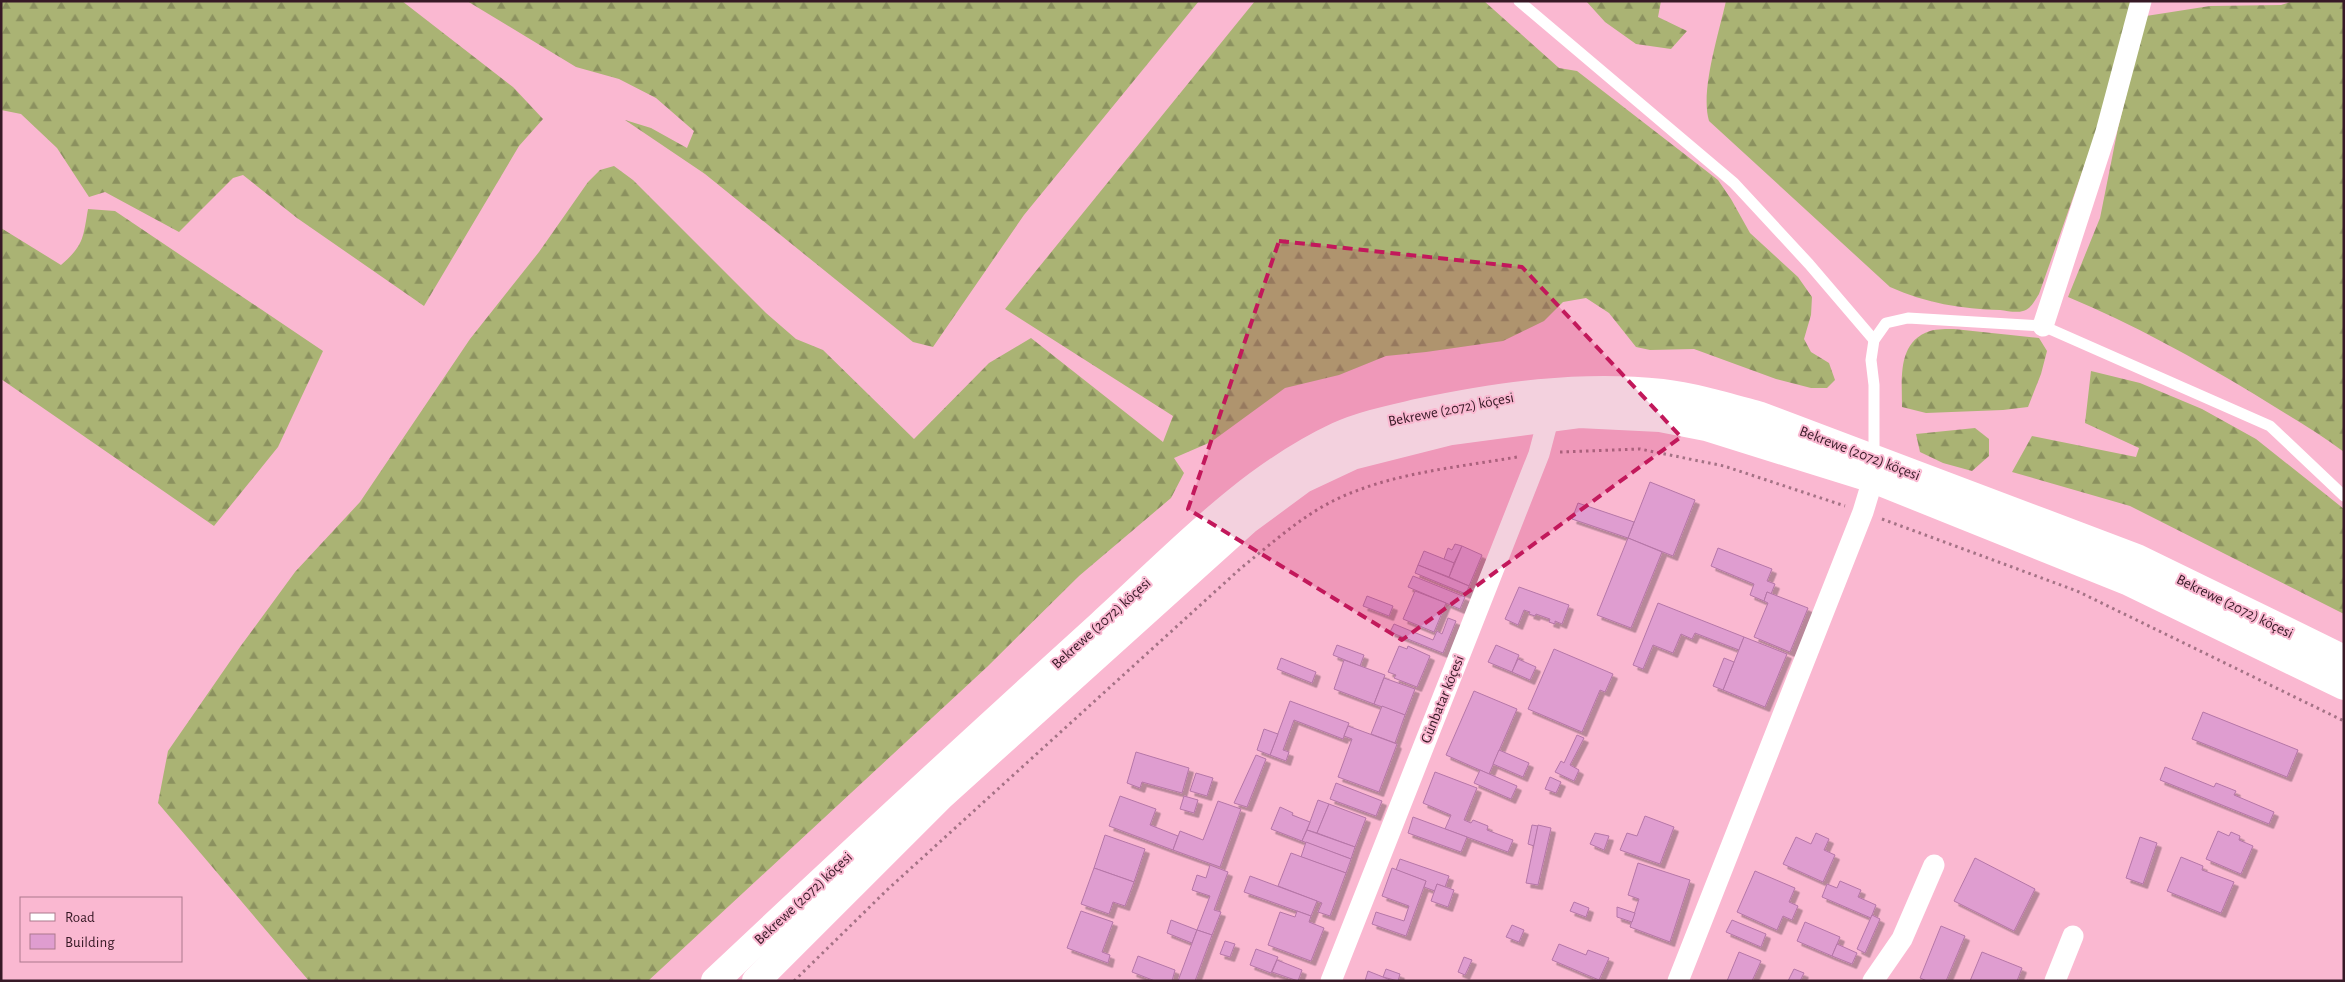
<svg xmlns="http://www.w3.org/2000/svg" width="2345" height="982" font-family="'Alegreya Sans',sans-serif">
<defs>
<pattern id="forest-firs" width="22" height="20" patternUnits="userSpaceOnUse" patternTransform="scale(1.25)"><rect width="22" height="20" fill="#aab374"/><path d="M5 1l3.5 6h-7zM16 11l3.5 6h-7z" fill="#8b915f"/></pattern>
<filter id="shadow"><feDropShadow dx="4.5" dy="4.5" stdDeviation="0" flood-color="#0004"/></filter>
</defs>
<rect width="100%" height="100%" fill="#fab8d1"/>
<g fill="url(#forest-firs)">
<path d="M1,1H402L513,87L543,119L519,146L424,306L297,218L243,175L233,178L179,232L105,192L89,197L57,148L21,114L1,110Z"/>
<path d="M467,1H1199L1024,215L933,347L913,342L705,174L625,120L651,128L687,148L694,131L656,98L619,79L576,67Z"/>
<path d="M1255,1H1484L1559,68L1577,71L1718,180L1731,199L1750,233L1798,277L1812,297L1811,315L1804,339L1811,352L1829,363L1835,380L1827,388H1811L1776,379L1694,349L1650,350L1636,347L1609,313L1586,298L1563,302L1544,321L1503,341L1426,352L1386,356L1339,375L1285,388L1211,442L1174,458L1184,473L1171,498L1079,576L987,667L648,981H309L158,803L168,751L240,647L295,572L360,502L470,339L539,252L588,182L600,170L614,166L633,180L766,313L796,339L823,350L914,439L989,363L1031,338L1163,442L1173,416L1005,309Z"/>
<path d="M1586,1H1661L1658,17L1687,31L1671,49L1636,44L1605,22Z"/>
<path d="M1726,1H2134L2097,130L2039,294C2035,300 2031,309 2023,311C2017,313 2007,311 2000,310C1962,309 1925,303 1890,287L1709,121C1700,91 1719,33 1726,1Z"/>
<path d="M2293,1H2344V452C2315,430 2284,413 2254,394C2194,358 2133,324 2068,297L2100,218L2118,128L2146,16L2210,6L2281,5Z"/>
<path d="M88,209L115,211L323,351L278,447L214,526L1,379V228L61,265C84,245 83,238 88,209Z"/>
<path d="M1954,329L2039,338L2047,351L2041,374L2028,407L2003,410L1926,413L1902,407C1902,378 1897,342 1930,331C1937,329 1947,329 1954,329Z"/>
<path d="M2091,371L2140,383L2202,409L2256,439L2344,509V614L2130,506L2012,472L2032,436L2136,457L2139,448L2085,423Z"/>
<path d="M1975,428L1989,439V456L1972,471L1943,463L1920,452L1916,434Z"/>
</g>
<g fill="#df9dd0" stroke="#b576a7" filter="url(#shadow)">
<path d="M1650,482L1695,500L1673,556L1628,538Z"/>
<path d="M1578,503L1634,522L1628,538L1572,519Z"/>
<path d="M1628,538L1662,552L1631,628L1597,615Z"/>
<path d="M1455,544L1462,546L1454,563L1444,559L1448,548L1452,550Z"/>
<path d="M1462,546L1482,555L1469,586L1449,577Z"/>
<path d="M1718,548L1772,569L1767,581L1775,584L1771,594L1767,592L1764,601L1750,595L1754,584L1711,566Z"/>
<path d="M1424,551L1454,563L1449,577L1418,565Z"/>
<path d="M1418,565L1469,586L1466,594L1415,573Z"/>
<path d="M1413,576L1465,597L1460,609L1408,587Z"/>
<path d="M1519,587L1569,605L1562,624L1555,621V624L1549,622L1550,619L1536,614L1535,616L1529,614L1530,612L1524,610L1518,625L1505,619Z"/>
<path d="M1415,591L1446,603L1434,632L1403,619Z"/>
<path d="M1767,592L1808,608L1790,652L1754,637L1768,603L1764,601Z"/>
<path d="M1367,596L1393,606L1389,616L1363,606Z"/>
<path d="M1658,603L1744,637L1739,650L1695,633L1692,639L1681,634L1673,653L1653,645L1643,669L1633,665Z"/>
<path d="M1448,618L1456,621L1443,653L1390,632L1394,624L1433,640L1437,631L1442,634Z"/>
<path d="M1744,637L1787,654L1765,707L1723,690Z"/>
<path d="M1337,645L1364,655L1360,666L1333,655Z"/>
<path d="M1496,645L1519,655L1512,672L1488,662Z"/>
<path d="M1399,646L1407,649L1408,646L1430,656L1417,687L1394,678L1396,675L1388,672Z"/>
<path d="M1554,649L1613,674L1605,692L1600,690L1582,732L1528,709Z"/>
<path d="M1281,658L1316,672L1312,683L1277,669Z"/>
<path d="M1724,658L1734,662L1723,690L1713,686Z"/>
<path d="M1518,659L1536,667L1530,680L1512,672Z"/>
<path d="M1344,660L1385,675L1374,704L1334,689Z"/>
<path d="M1384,678L1415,689L1405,715L1374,704Z"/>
<path d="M1474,691L1517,709L1489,774L1446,755Z"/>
<path d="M1290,701L1349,723L1343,739L1294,720L1283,750L1289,752L1286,761L1270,755Z"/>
<path d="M1382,706L1405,715L1395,743L1371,734Z"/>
<path d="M2203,712L2298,750L2287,777L2192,739Z"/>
<path d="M1348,726L1397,744L1379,792L1338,777L1352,739L1344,736Z"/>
<path d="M1264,729L1278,734L1270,755L1257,750Z"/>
<path d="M1577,735L1584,738L1570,765L1579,770L1574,781L1555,772L1561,761L1564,763Z"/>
<path d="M1499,750L1529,763L1523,777L1493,764Z"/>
<path d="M1136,752L1189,768L1182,793L1142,782L1140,788L1127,783Z"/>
<path d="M1256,755L1266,759L1247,807L1234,803Z"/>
<path d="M2165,767L2214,787L2216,783L2236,791L2234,795L2274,812L2269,824L2160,780Z"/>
<path d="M1480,770L1517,786L1511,799L1474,783Z"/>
<path d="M1435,772L1477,788L1464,820L1471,823L1473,820L1488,826L1487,830L1513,840L1508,852L1445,829L1451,815L1423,803Z"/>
<path d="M1196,773L1213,778L1207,796L1190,791Z"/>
<path d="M1550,777L1561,782L1556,793L1545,789Z"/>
<path d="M1336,783L1382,801L1376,816L1330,799Z"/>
<path d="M1120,796L1156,809L1150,825L1178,836L1173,850L1109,826Z"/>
<path d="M1184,796L1198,800L1194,813L1180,809Z"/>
<path d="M1318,800L1329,804L1317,833L1307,830Z"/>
<path d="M1218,801L1241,809L1220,867L1173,850L1180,831L1203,840Z"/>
<path d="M1329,804L1366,818L1355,847L1317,833Z"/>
<path d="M1280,807L1293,813L1292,815L1310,822L1302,841L1271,829Z"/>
<path d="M1645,816L1674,827L1660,864L1620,850L1627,833L1637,836Z"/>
<path d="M1413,817L1467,837L1461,852L1408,833Z"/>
<path d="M1532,825L1538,826L1534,846L1528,844Z"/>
<path d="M1538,825L1551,828L1538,885L1526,883Z"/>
<path d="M1307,830L1355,847L1351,859L1302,841Z"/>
<path d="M2218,831L2229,836L2231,832L2240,836L2239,840L2253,846L2241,874L2206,859Z"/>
<path d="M1595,833L1609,836L1604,850L1590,844Z"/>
<path d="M1816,833L1829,839L1824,850L1835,855L1823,882L1783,864L1796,837L1811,844Z"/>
<path d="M1105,835L1145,849L1134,882L1094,868Z"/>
<path d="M2140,837L2157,843L2143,884L2126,878Z"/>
<path d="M1306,842L1351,859L1346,873L1301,857Z"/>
<path d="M1291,853L1346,873L1330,916L1318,912L1322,903L1278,886Z"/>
<path d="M2181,857L2203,866L2202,870L2234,882L2221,913L2167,891Z"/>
<path d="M1975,858L2035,889L2014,931L1954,901Z"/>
<path d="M1400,859L1449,876L1445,887L1437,884L1435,891L1424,887L1426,881L1396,870Z"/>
<path d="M1638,863L1690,880L1670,942L1630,927L1639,899L1628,895Z"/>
<path d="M1210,865L1228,872L1214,910L1221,912L1212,935L1197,930L1210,896L1192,890L1197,875L1206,878Z"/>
<path d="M1094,868L1134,882L1125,906L1113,902L1109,914L1081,904Z"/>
<path d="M1392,868L1426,881L1406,936L1372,924L1376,912L1404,921L1409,906L1382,896Z"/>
<path d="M1755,871L1795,888L1789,902L1798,906L1792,920L1783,916L1777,930L1737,912Z"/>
<path d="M1250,876L1317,901L1311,916L1244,892Z"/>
<path d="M1840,881L1861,890L1858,897L1876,905L1871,918L1822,897L1827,884L1837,888Z"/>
<path d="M1437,884L1454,890L1448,907L1431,901Z"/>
<path d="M1574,902L1589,908L1586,917L1570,911Z"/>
<path d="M1617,907L1635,913L1632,922L1617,917Z"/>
<path d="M1081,911L1113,922L1102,952L1110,955L1108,963L1067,948Z"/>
<path d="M1297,911L1311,916L1309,922L1324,928L1311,961L1268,945L1280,912L1295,917Z"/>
<path d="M1872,915L1880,919L1865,953L1857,949Z"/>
<path d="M1171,920L1197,930L1192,943L1167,933Z"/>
<path d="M1732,920L1766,934L1761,947L1726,932Z"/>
<path d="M1805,922L1840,937L1832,956L1797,941Z"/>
<path d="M1512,925L1524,930L1519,942L1506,937Z"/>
<path d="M1941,926L1965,936L1946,981H1927L1920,978Z"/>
<path d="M1197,930L1212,935L1195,981H1178Z"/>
<path d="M1225,941L1235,944L1230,957L1220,954Z"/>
<path d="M1559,944L1586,955L1588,950L1609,958L1599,980L1552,960Z"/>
<path d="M1837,944L1857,953L1852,964L1832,956Z"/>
<path d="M1256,949L1278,957L1271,973L1250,965Z"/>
<path d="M1739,952L1761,961L1752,981H1727Z"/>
<path d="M1982,952L2022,968L2017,981H1970Z"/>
<path d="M1138,956L1175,970L1172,981H1155L1132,972Z"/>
<path d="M1464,957L1472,960L1465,975L1458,972Z"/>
<path d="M1277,960L1302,970L1298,981L1272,972Z"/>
<path d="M1386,969L1400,974L1398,981L1383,977Z"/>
<path d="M1794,969L1804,973L1800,981H1788Z"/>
<path d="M1368,971L1383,977L1392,981H1365Z"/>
</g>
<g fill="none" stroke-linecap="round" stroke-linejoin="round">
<g stroke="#a47285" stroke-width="3" stroke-dasharray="2.5 4" stroke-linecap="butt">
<path d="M1560,452L1640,449L1724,466L1845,506"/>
<path d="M1882,519L2077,591L2344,721"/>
<path d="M794,981L887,890L1241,568C1270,545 1298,519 1331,502C1388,473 1454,468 1517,457"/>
</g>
<g stroke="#fff" stroke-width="11">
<path d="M1519,1L1734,183L1809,264L1874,340"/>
<path d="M1874,458V385L1871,360L1874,340L1886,323L1908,318L2043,326L2270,426L2344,496"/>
</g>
<g stroke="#fff" stroke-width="21">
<path d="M2043,326L2106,132L2141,1"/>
<path d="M1331,981L1539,454L1549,416"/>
<path d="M1678,981L1863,512L1873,479"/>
<path d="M1873,981L1902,939L1934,865"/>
<path d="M2055,981L2073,936"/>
</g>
<g stroke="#fff" stroke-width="28">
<path d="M715,981C842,861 971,742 1101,624C1175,557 1246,479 1338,436C1362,425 1391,419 1417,413C1497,396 1580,384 1662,393C1695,397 1728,407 1761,416L2137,558L2344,659"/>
<path d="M756,981L941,796L1246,521L1303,479L1352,456L1451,431L1579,414L1660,418L1706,427L1873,479L2127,581L2344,686"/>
</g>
</g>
<path fill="#c2185b" fill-opacity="0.2" stroke="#c2185b" stroke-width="4" stroke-dasharray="10 6" stroke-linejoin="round" d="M1279,241L1522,267L1681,437L1402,640L1188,509Z"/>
<g text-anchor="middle" stroke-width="4" stroke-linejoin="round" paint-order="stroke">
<g font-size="15" fill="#371926" stroke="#fab8d1">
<text transform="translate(1451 409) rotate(-11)" y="5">Bekrewe (2072) köçesi</text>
<text transform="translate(1860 453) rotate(21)" y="5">Bekrewe (2072) köçesi</text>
<text transform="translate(2235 606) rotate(26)" y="5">Bekrewe (2072) köçesi</text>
<text transform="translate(1101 623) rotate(-42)" y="5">Bekrewe (2072) köçesi</text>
<text transform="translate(1442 699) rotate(-68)" y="5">Günbatar köçesi</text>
<text transform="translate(803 898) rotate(-43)" y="5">Bekrewe (2072) köçesi</text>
</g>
</g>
<rect width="2345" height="982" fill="none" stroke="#371926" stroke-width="5"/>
<rect x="20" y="897" width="162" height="65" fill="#fab8d1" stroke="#ac788d"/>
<rect x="30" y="913" width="25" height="8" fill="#ffffff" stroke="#ac788d"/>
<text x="65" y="922" font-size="15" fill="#371926">Road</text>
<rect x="30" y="934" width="25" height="15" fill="#df9dd0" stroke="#ac788d"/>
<text x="65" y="947" font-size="15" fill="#371926">Building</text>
</svg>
